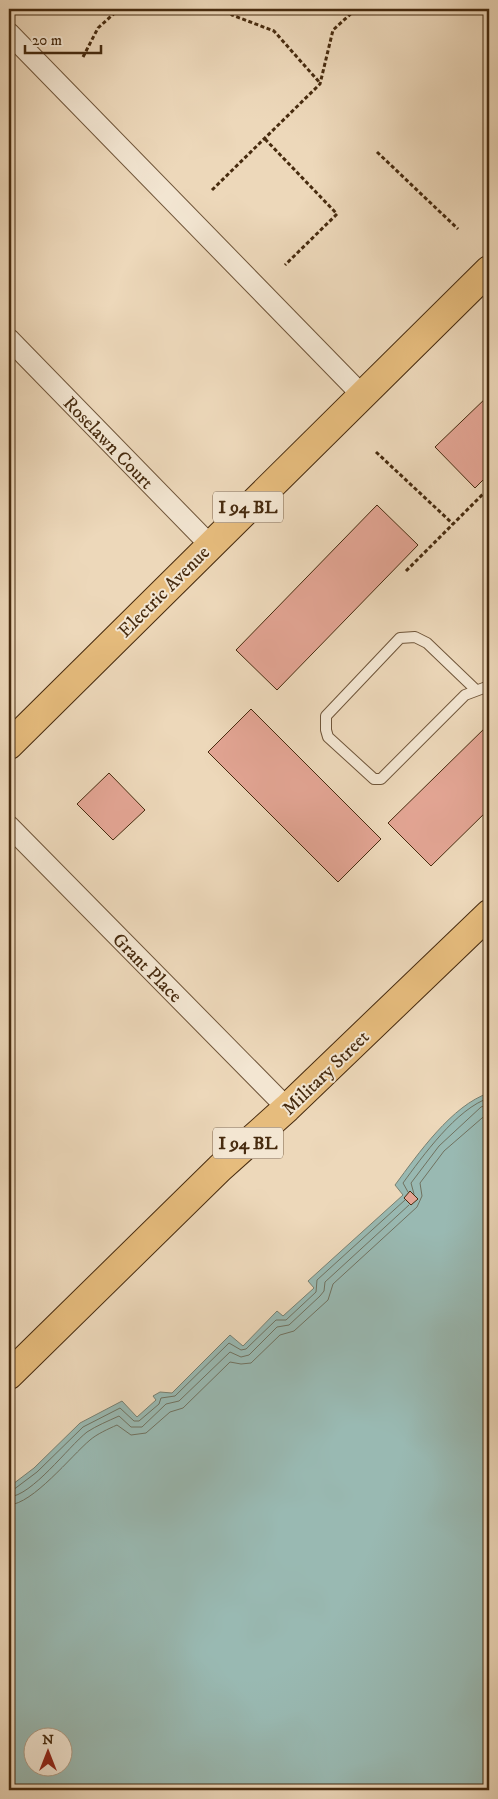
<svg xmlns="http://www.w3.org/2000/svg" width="498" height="1799" font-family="'IM FELL DW Pica',serif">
<rect width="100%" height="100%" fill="#edd8ba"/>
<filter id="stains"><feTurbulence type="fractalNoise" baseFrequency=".004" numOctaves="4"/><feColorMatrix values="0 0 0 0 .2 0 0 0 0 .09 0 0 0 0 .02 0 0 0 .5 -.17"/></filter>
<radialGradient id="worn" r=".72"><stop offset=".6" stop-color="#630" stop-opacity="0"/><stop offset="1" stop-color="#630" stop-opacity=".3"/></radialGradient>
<path fill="#99b9b2" stroke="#788071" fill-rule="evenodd" d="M489,1093V1790H9V1487L34,1468L80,1423L122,1401L137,1417L156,1400L153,1396L160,1392L172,1393L230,1335L243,1346L277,1311L283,1316L314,1288L308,1281L403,1195L395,1185C418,1154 452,1105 489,1093ZM32,1736H62V1766H32Z"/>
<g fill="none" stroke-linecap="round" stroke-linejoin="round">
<g stroke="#707260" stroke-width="1">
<path d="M408,1192L403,1183C422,1157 457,1108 489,1098"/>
<path d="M414,1194L411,1183L439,1146L481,1107L489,1104"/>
<path d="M9,1491L13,1490L37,1472L83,1427L120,1408L134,1421H139L159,1404L161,1398L175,1396L229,1343L241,1350L246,1349L276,1320H286L316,1292L317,1280L405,1200"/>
<path d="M9,1497C32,1496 68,1447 87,1432C96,1426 108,1421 119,1416L131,1427H142L166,1404L179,1401L230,1352L241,1357L249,1355L277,1327L289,1325L320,1296L324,1291L325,1282L409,1205"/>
<path d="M9,1505C33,1504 71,1456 90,1440C97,1434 108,1429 117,1425L131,1435L146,1433L170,1412L183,1408L230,1362L241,1364L251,1363L280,1335L294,1331L328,1300L333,1284L417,1207L422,1196L420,1183L444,1151L489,1112"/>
</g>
</g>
<g fill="#e3a594" stroke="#472b0f">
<path d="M489,395V474L475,488L435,447Z"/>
<path d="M377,505L418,545L277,690L236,650Z"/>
<path d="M251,709L381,839L338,882L208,752Z"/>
<path d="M489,724V809L431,866L388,823Z"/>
<path d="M109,773L145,810L113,840L77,804Z"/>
<path d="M410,1191L418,1199L411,1205L404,1198Z"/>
</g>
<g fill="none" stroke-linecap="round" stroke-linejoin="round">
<defs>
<path id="lane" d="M476,690L427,643L415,637L400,638L326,716V730L328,737L374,779H381L465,695L489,686"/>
<g id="street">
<path d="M9,33L362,395"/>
<path d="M9,339L210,545"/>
<path d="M9,826L287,1108"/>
</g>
<g id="primary">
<path d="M9,745L489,270"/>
<path d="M9,1375L220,1168L287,1108L489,914"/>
</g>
</defs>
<use href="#lane" stroke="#70563a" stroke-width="12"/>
<use href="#street" stroke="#70563a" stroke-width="22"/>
<use href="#primary" stroke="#472b0f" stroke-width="30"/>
<g stroke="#472b0f" stroke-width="3" stroke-dasharray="4 2.5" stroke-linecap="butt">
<path d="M226,9L232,15L274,31L320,83"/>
<path d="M83,57L98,28L119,9"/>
<path d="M265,139L337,214L285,265"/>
<path d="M377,152L458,229"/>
<path d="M212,190L320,84L333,30L356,9"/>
<path d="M376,452L453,524"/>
<path d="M406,571L489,488"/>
</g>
<use href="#lane" stroke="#f3e6d2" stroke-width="10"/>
<use href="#street" stroke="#f3e6d2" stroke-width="20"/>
<use href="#primary" stroke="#e6bc7d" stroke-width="28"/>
</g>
<g text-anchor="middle" stroke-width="4" stroke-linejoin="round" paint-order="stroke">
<g fill="#f3e6d2" stroke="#7b634a" stroke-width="1">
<rect x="213" y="491.5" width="70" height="31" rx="4"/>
<rect x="213" y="1127.5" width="70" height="31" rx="4"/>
</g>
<g font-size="18" font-weight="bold" fill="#472b0f">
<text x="248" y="513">I 94 BL</text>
<text x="248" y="1149">I 94 BL</text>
</g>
<g font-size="19" fill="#472b0f" stroke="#f3e6d2">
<text transform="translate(109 442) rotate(46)" y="7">Roselawn Court</text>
<text transform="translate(163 591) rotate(-45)" y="7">Electric Avenue</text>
<text transform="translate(148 967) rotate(45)" y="7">Grant Place</text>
<text transform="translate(325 1072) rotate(-44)" y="7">Military Street</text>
</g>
</g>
<rect width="498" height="1799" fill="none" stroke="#edd8ba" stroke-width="30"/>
<rect x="10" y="10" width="478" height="1779" fill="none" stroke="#472b0f" stroke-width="2.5"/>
<rect x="15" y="15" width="468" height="1769" fill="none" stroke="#472b0f"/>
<g transform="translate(48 1752)"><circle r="24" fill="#f3e6d2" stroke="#ae9b84"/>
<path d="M0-4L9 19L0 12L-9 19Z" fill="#8f2418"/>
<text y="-8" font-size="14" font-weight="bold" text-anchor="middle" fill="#472b0f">N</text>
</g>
<path d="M25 45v8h76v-8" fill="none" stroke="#472b0f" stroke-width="2.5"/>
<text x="32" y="45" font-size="15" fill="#472b0f" stroke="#f3e6d2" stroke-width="4" paint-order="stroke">20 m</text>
<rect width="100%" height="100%" filter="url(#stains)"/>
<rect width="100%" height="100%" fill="url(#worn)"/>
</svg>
